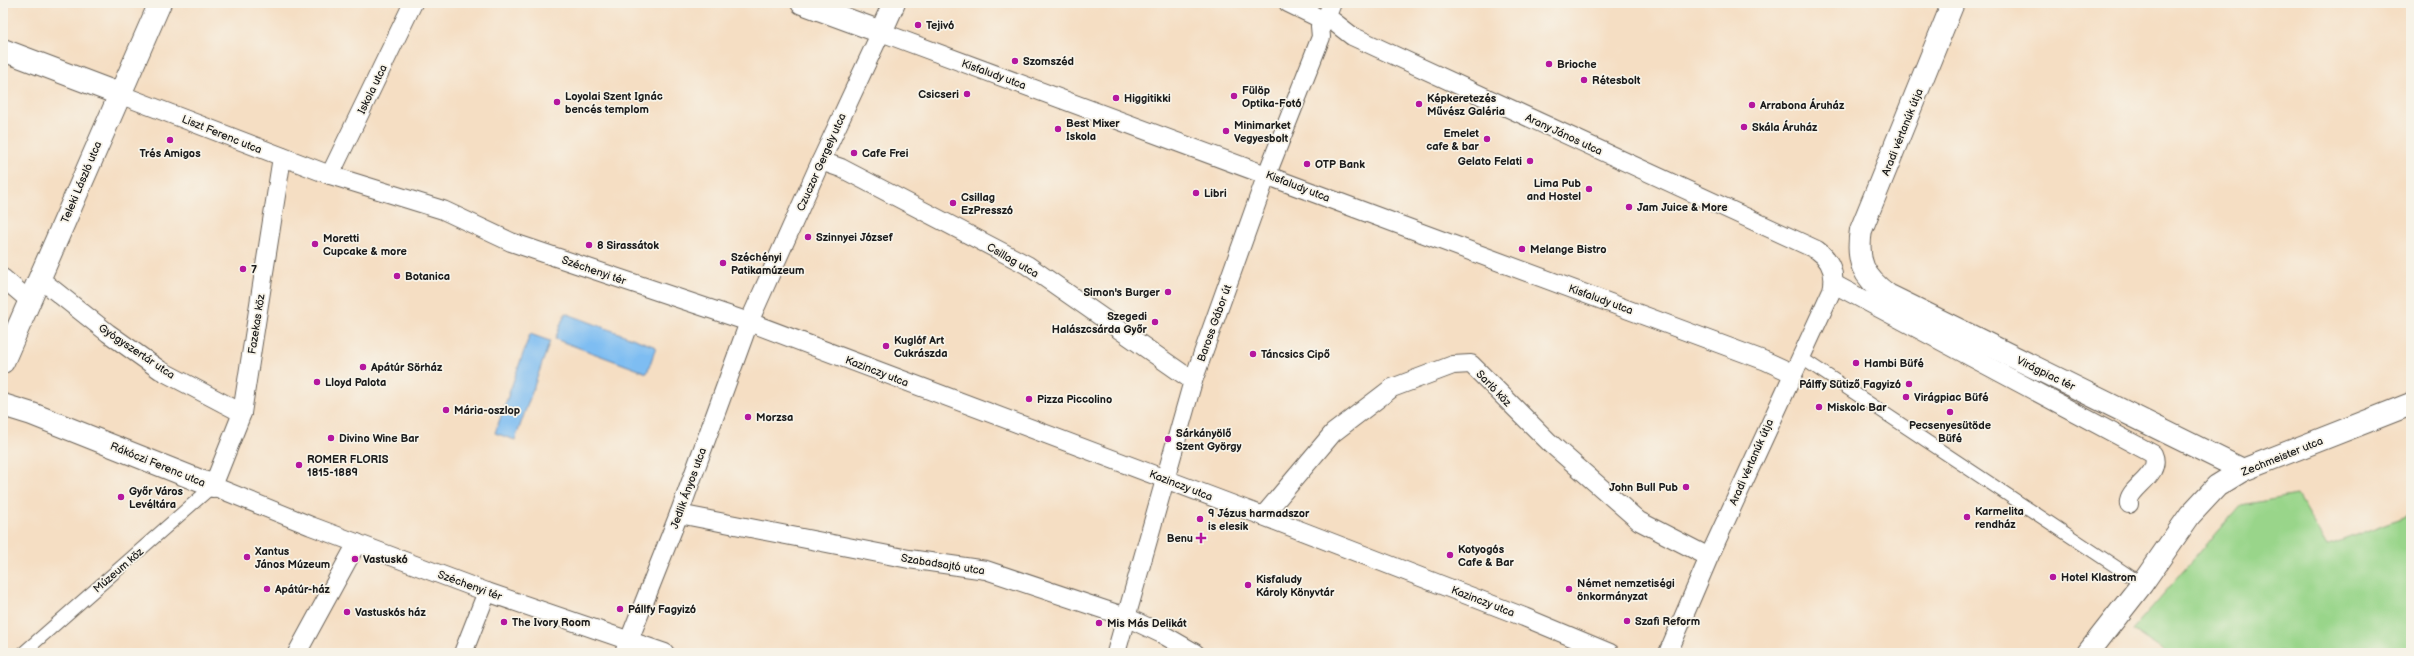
<svg xmlns="http://www.w3.org/2000/svg" width="2414" height="656" font-family="'Balsamiq Sans',sans-serif">
<rect width="100%" height="100%" fill="#f7f3e8"/>
<filter id="ink" filterUnits="userSpaceOnUse"><feTurbulence type="fractalNoise" baseFrequency=".025" numOctaves="2"/><feDisplacementMap in="SourceGraphic" scale="8" xChannelSelector="R" yChannelSelector="G"/><feConvolveMatrix kernelMatrix="1 2 1 2 8 2 1 2 1" color-interpolation-filters="sRGB"/></filter>
<filter id="wash" filterUnits="userSpaceOnUse"><feTurbulence type="fractalNoise" baseFrequency=".012" numOctaves="4" result="noise"/><feDisplacementMap in="SourceGraphic" scale="16" xChannelSelector="R" yChannelSelector="G"/><feGaussianBlur stdDeviation="0.9" result="paint"/><feColorMatrix in="noise" values="0 0 0 0 0 0 0 0 0 0 0 0 0 0 0 0 0 1.4 0 .05"/><feComposite in="paint" operator="in"/></filter>
<g filter="url(#wash)">
<rect width="100%" height="100%" fill="#f5dec3"/>
<path fill="#99d58a" stroke="#5a7853" d="M2297,495L2327,546L2411,514V653H2167L2132,630L2241,505Z"/>
<g fill="#7ebdf2" stroke="#4d6c87">
<path d="M565,313L656,347L647,373L555,339Z"/>
<path d="M530,334L550,341L515,440L495,433Z"/>
</g>
</g>
<g filter="url(#ink)">
<g fill="none" stroke-linecap="round" stroke-linejoin="round">
<defs>
<g id="service">
<path d="M1800,357L2142,584"/>
<path d="M23,653L213,486"/>
</g>
<g id="pedestrian">
<path d="M1288,3L1325,21L1334,22L1352,36L1817,250C1831,260 1836,274 1832,290L1709,557L1668,653"/>
<path d="M119,94L330,175L443,210L511,242L749,322L1263,516L1524,617L1610,653"/>
<path d="M282,157L242,413L213,486L311,526L487,592L665,653"/>
<path d="M821,161L841,168L1027,265L1193,381"/>
<path d="M330,175L413,3"/>
<path d="M3,278L30,301"/>
<path d="M40,279L108,333L160,370L242,413"/>
<path d="M1834,284L2153,454C2163,476 2126,488 2129,504"/>
<path d="M679,514L909,559L986,570L1126,617L1162,634L1195,653"/>
<path d="M1263,516L1333,433L1392,388L1453,365L1471,364L1549,442L1639,521L1709,557"/>
<path d="M297,653L357,543"/>
<path d="M463,653L487,592"/>
<path d="M624,653L679,514L749,322L821,161L881,32L1766,361L1792,373"/>
<path d="M1116,653L1193,381L1267,174L1321,37L1320,26L1325,21L1332,3"/>
</g>
<g id="minor">
<path d="M802,3L881,32L894,3"/>
<path d="M1953,3L1861,230C1856,261 1863,277 1888,295L2243,470"/>
<path d="M3,50L119,94"/>
<path d="M3,362L160,3"/>
<path d="M3,405L32,414L213,486"/>
<path d="M2088,653L2142,584L2190,515L2217,486L2243,470L2411,404"/>
</g>
</defs>
<use href="#service" stroke="#686056" stroke-width="14"/>
<use href="#pedestrian" stroke="#686056" stroke-width="20"/>
<use href="#minor" stroke="#686056" stroke-width="24"/>
<use href="#service" stroke="#fff" stroke-width="12"/>
<use href="#pedestrian" stroke="#fff" stroke-width="18"/>
<use href="#minor" stroke="#fff" stroke-width="22"/>
</g>
</g>
<g fill="#b5179e" stroke="#f7f3e8" stroke-width="1.5">
<circle cx="918" cy="25" r="4"/>
<circle cx="1015" cy="61" r="4"/>
<circle cx="1549" cy="64" r="4"/>
<circle cx="1584" cy="80" r="4"/>
<circle cx="967" cy="94" r="4"/>
<circle cx="1234" cy="96" r="4"/>
<circle cx="1116" cy="98" r="4"/>
<circle cx="557" cy="102" r="4"/>
<circle cx="1419" cy="104" r="4"/>
<circle cx="1752" cy="105" r="4"/>
<circle cx="1744" cy="127" r="4"/>
<circle cx="1058" cy="129" r="4"/>
<circle cx="1226" cy="131" r="4"/>
<circle cx="1487" cy="139" r="4"/>
<circle cx="170" cy="140" r="4"/>
<circle cx="854" cy="153" r="4"/>
<circle cx="1530" cy="161" r="4"/>
<circle cx="1307" cy="164" r="4"/>
<circle cx="1589" cy="189" r="4"/>
<circle cx="1196" cy="193" r="4"/>
<circle cx="953" cy="203" r="4"/>
<circle cx="1629" cy="207" r="4"/>
<circle cx="808" cy="237" r="4"/>
<circle cx="315" cy="244" r="4"/>
<circle cx="589" cy="245" r="4"/>
<circle cx="1522" cy="249" r="4"/>
<circle cx="723" cy="263" r="4"/>
<circle cx="243" cy="269" r="4"/>
<circle cx="397" cy="276" r="4"/>
<circle cx="1168" cy="292" r="4"/>
<circle cx="1155" cy="322" r="4"/>
<circle cx="886" cy="346" r="4"/>
<circle cx="1253" cy="354" r="4"/>
<circle cx="1856" cy="363" r="4"/>
<circle cx="363" cy="367" r="4"/>
<circle cx="317" cy="382" r="4"/>
<circle cx="1909" cy="384" r="4"/>
<circle cx="1906" cy="397" r="4"/>
<circle cx="1029" cy="399" r="4"/>
<circle cx="1819" cy="407" r="4"/>
<circle cx="446" cy="410" r="4"/>
<circle cx="1950" cy="412" r="4"/>
<circle cx="748" cy="417" r="4"/>
<circle cx="331" cy="438" r="4"/>
<circle cx="1168" cy="439" r="4"/>
<circle cx="299" cy="465" r="4"/>
<circle cx="1686" cy="487" r="4"/>
<circle cx="121" cy="497" r="4"/>
<circle cx="1967" cy="517" r="4"/>
<circle cx="1200" cy="519" r="4"/>
<path d="M1199 532h4v4h4v4h-4v4h-4v-4h-4v-4h4z"/>
<circle cx="1450" cy="555" r="4"/>
<circle cx="247" cy="557" r="4"/>
<circle cx="355" cy="559" r="4"/>
<circle cx="2053" cy="577" r="4"/>
<circle cx="1248" cy="585" r="4"/>
<circle cx="267" cy="589" r="4"/>
<circle cx="1569" cy="589" r="4"/>
<circle cx="620" cy="609" r="4"/>
<circle cx="347" cy="612" r="4"/>
<circle cx="1627" cy="621" r="4"/>
<circle cx="504" cy="622" r="4"/>
<circle cx="1099" cy="623" r="4"/>
</g>
<g text-anchor="middle" stroke-width="3.5" stroke-linejoin="round" paint-order="stroke">
<g font-size="11" font-weight="bold" fill="#1c1c1c" stroke="#f7f3e8" text-anchor="start">
<text x="926" y="29">Tejivó</text>
<text x="1023" y="65">Szomszéd</text>
<text x="1557" y="68">Brioche</text>
<text x="1592" y="84">Rétesbolt</text>
<text x="1242" y="94">Fülöp<tspan x="1242" dy="13">Optika-Fotó</tspan></text>
<text x="959" y="98" text-anchor="end">Csicseri</text>
<text x="565" y="100">Loyolai Szent Ignác<tspan x="565" dy="13">bencés templom</tspan></text>
<text x="1124" y="102">Higgitikki</text>
<text x="1427" y="102">Képkeretezés<tspan x="1427" dy="13">Művész Galéria</tspan></text>
<text x="1760" y="109">Arrabona Áruház</text>
<text x="1066" y="127">Best Mixer<tspan x="1066" dy="13">Iskola</tspan></text>
<text x="1234" y="129">Minimarket<tspan x="1234" dy="13">Vegyesbolt</tspan></text>
<text x="1752" y="131">Skála Áruház</text>
<text x="1479" y="137" text-anchor="end">Emelet<tspan x="1479" dy="13">cafe &amp; bar</tspan></text>
<text x="170" y="157" text-anchor="middle">Trés Amigos</text>
<text x="862" y="157">Cafe Frei</text>
<text x="1522" y="165" text-anchor="end">Gelato Felati</text>
<text x="1315" y="168">OTP Bank</text>
<text x="1581" y="187" text-anchor="end">Lima Pub<tspan x="1581" dy="13">and Hostel</tspan></text>
<text x="1204" y="197">Libri</text>
<text x="961" y="201">Csillag<tspan x="961" dy="13">EzPresszó</tspan></text>
<text x="1637" y="211">Jam Juice &amp; More</text>
<text x="816" y="241">Szinnyei József</text>
<text x="323" y="242">Moretti<tspan x="323" dy="13">Cupcake &amp; more</tspan></text>
<text x="597" y="249">8 Sirassátok</text>
<text x="1530" y="253">Melange Bistro</text>
<text x="731" y="261">Széchényi<tspan x="731" dy="13">Patikamúzeum</tspan></text>
<text x="251" y="273">7</text>
<text x="405" y="280">Botanica</text>
<text x="1160" y="296" text-anchor="end">Simon's Burger</text>
<text x="1147" y="320" text-anchor="end">Szegedi<tspan x="1147" dy="13">Halászcsárda Győr</tspan></text>
<text x="894" y="344">Kuglóf Art<tspan x="894" dy="13">Cukrászda</tspan></text>
<text x="1261" y="358">Táncsics Cipő</text>
<text x="1864" y="367">Hambi Büfé</text>
<text x="371" y="371">Apátúr Sörház</text>
<text x="325" y="386">Lloyd Palota</text>
<text x="1901" y="388" text-anchor="end">Pálffy Sütiző Fagyizó</text>
<text x="1914" y="401">Virágpiac Büfé</text>
<text x="1037" y="403">Pizza Piccolino</text>
<text x="1827" y="411">Miskolc Bar</text>
<text x="454" y="414">Mária-oszlop</text>
<text x="756" y="421">Morzsa</text>
<text x="1950" y="429" text-anchor="middle">Pecsenyesütöde<tspan x="1950" dy="13">Büfé</tspan></text>
<text x="1176" y="437">Sárkányölő<tspan x="1176" dy="13">Szent György</tspan></text>
<text x="339" y="442">Divino Wine Bar</text>
<text x="307" y="463">ROMER FLORIS<tspan x="307" dy="13">1815-1889</tspan></text>
<text x="1678" y="491" text-anchor="end">John Bull Pub</text>
<text x="129" y="495">Győr Város<tspan x="129" dy="13">Levéltára</tspan></text>
<text x="1975" y="515">Karmelita<tspan x="1975" dy="13">rendház</tspan></text>
<text x="1208" y="517">9 Jézus harmadszor<tspan x="1208" dy="13">is elesik</tspan></text>
<text x="1193" y="542" text-anchor="end">Benu</text>
<text x="1458" y="553">Kotyogós<tspan x="1458" dy="13">Cafe &amp; Bar</tspan></text>
<text x="255" y="555">Xantus<tspan x="255" dy="13">János Múzeum</tspan></text>
<text x="363" y="563">Vastuskó</text>
<text x="2061" y="581">Hotel Klastrom</text>
<text x="1256" y="583">Kisfaludy<tspan x="1256" dy="13">Károly Könyvtár</tspan></text>
<text x="1577" y="587">Német nemzetiségi<tspan x="1577" dy="13">önkormányzat</tspan></text>
<text x="275" y="593">Apátúr-ház</text>
<text x="628" y="613">Pállfy Fagyizó</text>
<text x="355" y="616">Vastuskós ház</text>
<text x="1635" y="625">Szafi Reform</text>
<text x="512" y="626">The Ivory Room</text>
<text x="1107" y="627">Mis Más Delikát</text>
</g>
<g font-size="11" fill="#1c1c1c" stroke="#f7f3e8">
<text transform="translate(994 74) rotate(20)" y="4">Kisfaludy utca</text>
<text transform="translate(372 89) rotate(-64)" y="4">Iskola utca</text>
<text transform="translate(1902 132) rotate(-68)" y="4">Aradi vértanúk útja</text>
<text transform="translate(222 134) rotate(22)" y="4">Liszt Ferenc utca</text>
<text transform="translate(1564 134) rotate(25)" y="4">Arany János utca</text>
<text transform="translate(821 162) rotate(-66)" y="4">Czuczor Gergely utca</text>
<text transform="translate(81 182) rotate(-67)" y="4">Teleki László utca</text>
<text transform="translate(1298 186) rotate(21)" y="4">Kisfaludy utca</text>
<text transform="translate(1013 260) rotate(30)" y="4">Csillag utca</text>
<text transform="translate(594 270) rotate(19)" y="4">Széchenyi tér</text>
<text transform="translate(1601 299) rotate(20)" y="4">Kisfaludy utca</text>
<text transform="translate(1214 323) rotate(-70)" y="4">Baross Gábor út</text>
<text transform="translate(256 324) rotate(-81)" y="4">Fazekas köz</text>
<text transform="translate(137 351) rotate(34)" y="4">Gyógyszertár utca</text>
<text transform="translate(877 371) rotate(21)" y="4">Kazinczy utca</text>
<text transform="translate(2046 373) rotate(26)" y="4">Virágpiac tér</text>
<text transform="translate(1494 388) rotate(46)" y="4">Sarló köz</text>
<text transform="translate(2282 456) rotate(-22)" y="4">Zechmeister utca</text>
<text transform="translate(1751 462) rotate(-66)" y="4">Aradi vértanúk útja</text>
<text transform="translate(158 464) rotate(22)" y="4">Rákóczi Ferenc utca</text>
<text transform="translate(1181 485) rotate(21)" y="4">Kazinczy utca</text>
<text transform="translate(688 488) rotate(-70)" y="4">Jedlik Ányos utca</text>
<text transform="translate(943 564) rotate(9)" y="4">Szabadsajtó utca</text>
<text transform="translate(118 570) rotate(-41)" y="4">Múzeum köz</text>
<text transform="translate(470 585) rotate(20)" y="4">Széchenyi tér</text>
<text transform="translate(1483 601) rotate(21)" y="4">Kazinczy utca</text>
</g>
</g>
<rect width="2414" height="656" fill="none" stroke="#f7f3e8" stroke-width="16"/>
</svg>
